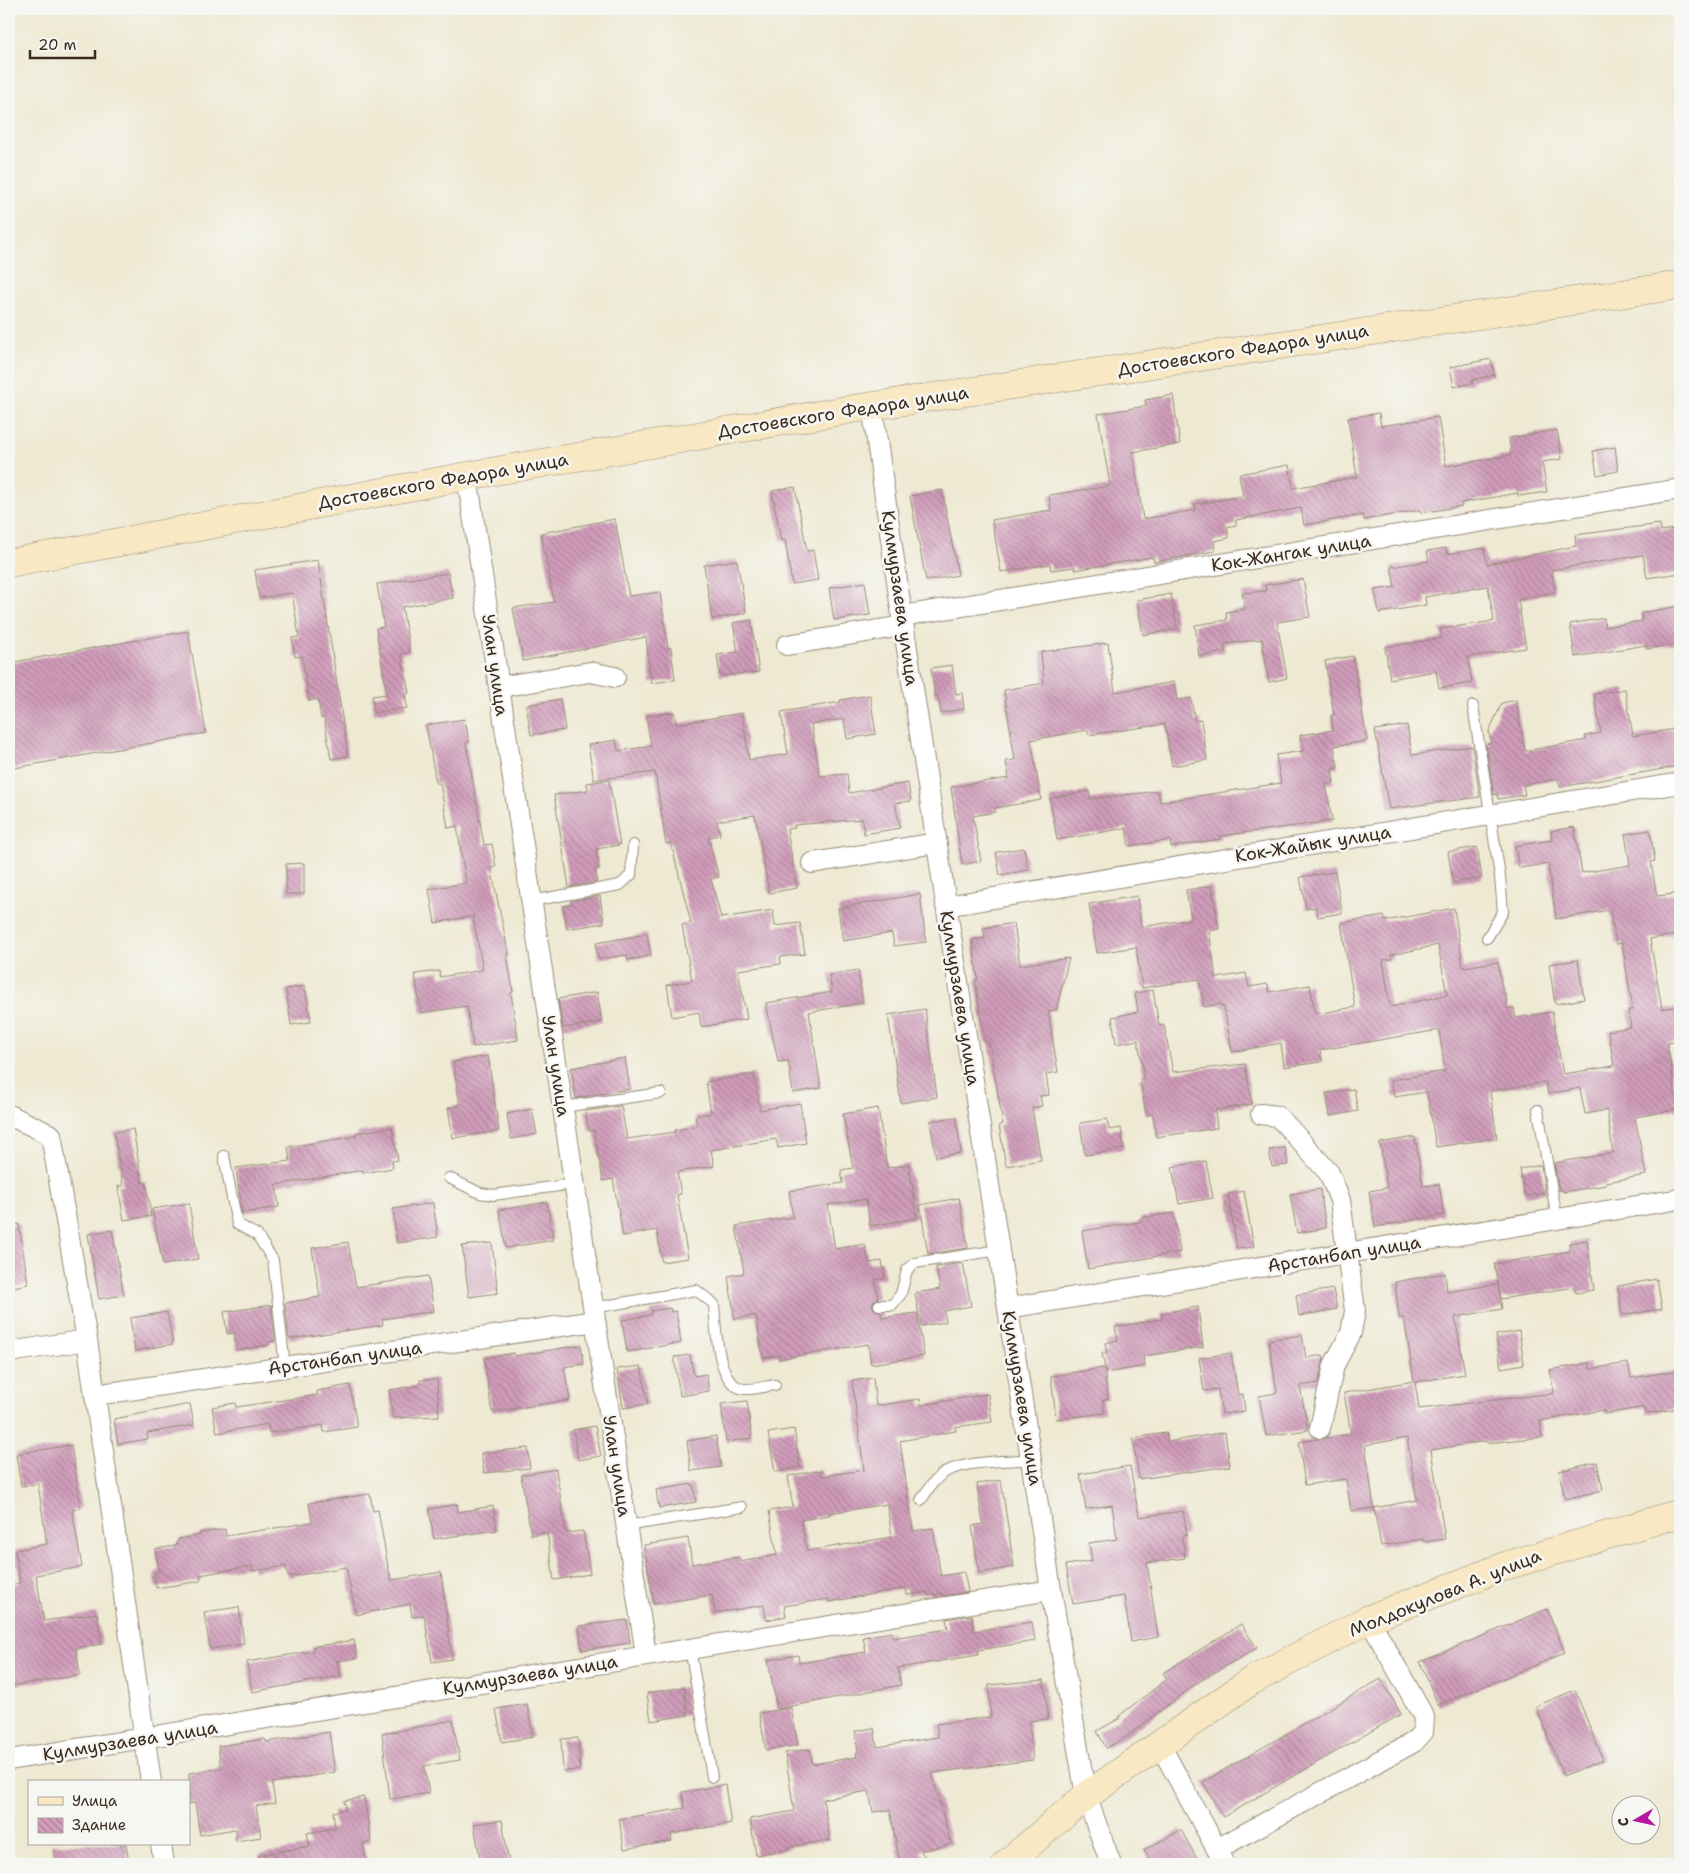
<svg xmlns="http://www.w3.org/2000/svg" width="1689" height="1873" font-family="'Shantell Sans',sans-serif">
<defs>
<pattern id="building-back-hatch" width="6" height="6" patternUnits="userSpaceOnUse" patternTransform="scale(1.25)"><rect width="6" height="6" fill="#d09cba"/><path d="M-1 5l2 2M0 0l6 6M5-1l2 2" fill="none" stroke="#aa7f97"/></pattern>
</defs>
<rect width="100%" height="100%" fill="#f6f6f2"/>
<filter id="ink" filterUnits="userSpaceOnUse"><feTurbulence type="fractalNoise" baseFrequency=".02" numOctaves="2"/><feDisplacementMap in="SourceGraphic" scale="10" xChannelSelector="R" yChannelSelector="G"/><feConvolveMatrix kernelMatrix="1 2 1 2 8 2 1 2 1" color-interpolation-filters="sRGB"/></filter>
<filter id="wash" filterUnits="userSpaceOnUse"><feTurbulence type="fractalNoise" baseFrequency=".0096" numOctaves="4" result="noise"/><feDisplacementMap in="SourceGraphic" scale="20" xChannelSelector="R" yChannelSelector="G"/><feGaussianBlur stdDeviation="1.12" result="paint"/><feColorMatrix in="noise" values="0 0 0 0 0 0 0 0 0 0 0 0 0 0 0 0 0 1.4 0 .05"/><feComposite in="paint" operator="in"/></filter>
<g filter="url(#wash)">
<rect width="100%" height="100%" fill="#eee9d2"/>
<g id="blocks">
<g fill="url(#building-back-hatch)" fill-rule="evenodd">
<path d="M1491,359L1494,375L1472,380L1473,383L1454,387L1450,367Z"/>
<path d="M1173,395L1180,444L1133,452L1143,519L1196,510L1195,504L1243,496L1239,474L1289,465L1293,488L1357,477L1348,418L1379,413L1381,426L1438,417L1446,466L1511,455L1509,438L1557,430L1562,459L1542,462L1547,492L1518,496V493L1461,503L1462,506L1421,513L1420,510L1364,520L1363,515L1304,525L1301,508L1236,520V525L1227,527L1229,538L1214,541L1215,551L1154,562L1153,557L1075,570V567L1051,570L1050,564L1001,572L992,520L1051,510L1049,495L1110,486L1098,414L1146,406L1145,400Z"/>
<path d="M1615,447L1618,471L1597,475L1593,451Z"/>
<path d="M795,487L807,551L813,550L818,580L792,584L785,540L781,541L772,491Z"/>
<path d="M942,490L958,575L926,581L910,496Z"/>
<path d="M615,519L629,596L660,592L668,648H671L675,680L651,683L646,637L523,661L513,608L554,602L541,533Z"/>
<path d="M1660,524L1661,531L1680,528V573L1647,578L1643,555L1551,570L1555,592L1518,600L1526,648L1468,657L1472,683L1439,688L1436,671L1390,679L1385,647L1442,638L1440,629L1494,621L1488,586L1425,597L1426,605L1379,613L1375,590L1395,587L1391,567L1429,561L1427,551L1446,548L1447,554L1484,548L1487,564L1576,546L1575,535Z"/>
<path d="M318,560L348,756L331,759L324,718H321L318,699L309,701L302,656L295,657L292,638L299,637L292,593L259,598L255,570Z"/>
<path d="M737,560L746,613L712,619L704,565Z"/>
<path d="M448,573L453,598L402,607L410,652L401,654L409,693L405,694L407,708L374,713L372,696L387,694L376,628L384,627L377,584Z"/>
<path d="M1303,579L1310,617L1277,622L1287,678L1269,682L1262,639L1224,644L1225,652L1199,656L1195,625L1227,620L1226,612L1245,609L1242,593L1266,591L1265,585Z"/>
<path d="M865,582L870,615L834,620L829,588Z"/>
<path d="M1171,594L1177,629L1143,635L1137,600Z"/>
<path d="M1680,606V643L1647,649L1646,645L1575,657L1570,624L1604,618L1605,627L1642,621L1641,613Z"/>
<path d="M751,620L759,672L720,676L717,655L738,652L733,623Z"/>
<path d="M188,631L206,733L9,769V663Z"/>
<path d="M1108,643L1115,692L1174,682L1177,700L1191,698L1195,721L1201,720L1207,760L1172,766L1165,724L1089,735L1088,730L1031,740L1041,800L995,808V812L973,816L981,861L962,865L951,787L1009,778L1006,761L1015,760L1004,690L1044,683L1041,652Z"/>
<path d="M1353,656L1367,741L1334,746L1338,768L1332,769L1334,783L1326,784L1332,821L1220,836V839L1171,847L1170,840L1129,846L1126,828L1057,840L1050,798L1089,791L1090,799L1158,791L1160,802L1281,783L1276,755L1303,751L1300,735L1333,730L1331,715H1334L1325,661Z"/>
<path d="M952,665L956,694L962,693L964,709L941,713L938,696L935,697L931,668Z"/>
<path d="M1625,689L1633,736L1680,728V766L1560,787L1558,779L1523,785L1525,795L1498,799L1497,794L1494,795L1486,744L1491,743L1489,731L1502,703L1516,700L1525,751L1586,740L1585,736L1601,733L1594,694Z"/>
<path d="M870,695L876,734L847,739L844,719L811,724L820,776L847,774L849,793L908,783L911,801L895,803L900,828L864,834L862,819L794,825L795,828L787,829L797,888L769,893L755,815L717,821L720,835L708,837L719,877L711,879L721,918L773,910L775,926L800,923L805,954L780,957L781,964L738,970L747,1019L701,1027L699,1012L672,1017L667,985L692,981L682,925L691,923L671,843L666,844L655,772L594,780L588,745L616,740L618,751L651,746L646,716L674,712L676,724L742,713L749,760L788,754L781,712L841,702L840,700Z"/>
<path d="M560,699L565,730L531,735L526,705Z"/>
<path d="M465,719L469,742L466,743L484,845L492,844L496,867L491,868L509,956H507L513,992L511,993L518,1040L473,1047L467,1006L421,1013L415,974L439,971L440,977L483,970L473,916L435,923L429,889L466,883L457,826L448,828L440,783H436L426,725Z"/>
<path d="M1407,725L1412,755L1472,746L1480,797L1389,809L1375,730Z"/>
<path d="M609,780L620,845L596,849L599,868L595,869L597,882L569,887L554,795L588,790L587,783Z"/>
<path d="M1574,827L1582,873L1630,865L1625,834L1650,830L1655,861L1651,862L1657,896L1674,894L1680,934L1650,939L1662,1009L1680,1006V1041L1667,1043L1678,1109L1635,1117L1646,1175L1606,1182V1185L1563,1192V1190H1559L1554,1163L1613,1153L1607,1110L1585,1114L1580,1088L1548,1094L1546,1082L1490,1091L1497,1138L1436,1147L1427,1092L1394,1097L1391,1080L1445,1071L1439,1030L1320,1050L1322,1062L1284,1067L1281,1043L1232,1052L1224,1007H1222L1221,1004L1204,1007L1199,979L1142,988L1136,947L1097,953L1089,904L1137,896L1141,927L1191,919L1186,890L1212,886L1219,929L1209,931L1216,978L1246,973L1249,987L1268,984L1269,992L1310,985L1315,1014L1355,1007L1341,923L1384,916L1385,921L1454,908L1463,967L1498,962L1503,994L1505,993L1508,1009L1514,1008L1516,1018L1552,1012L1563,1074L1614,1066L1608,1031L1631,1027L1628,1010H1633L1622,943L1616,944L1610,910L1556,919L1548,864L1519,868L1515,846L1552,840L1551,831ZM1438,945L1447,995L1390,1007L1383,960L1392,959L1391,955Z"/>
<path d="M1477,847L1482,878L1453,883L1448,852Z"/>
<path d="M1024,848L1028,870L1000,875L996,852Z"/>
<path d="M304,863V894H286V864Z"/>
<path d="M1335,872L1342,913L1318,917L1316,907L1306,909L1300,877Z"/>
<path d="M920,894L926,942L894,946L892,933L843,941L838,908Z"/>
<path d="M600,896L604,923L567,929L563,906L572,904L571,901Z"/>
<path d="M1014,923L1020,965L1069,958L1056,1010L1048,1011L1058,1072L1046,1074L1049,1095L1040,1096L1042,1106L1032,1108L1041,1160L1006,1166L999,1125L1003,1124L989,1042H985L975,980H978L972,940L985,938L983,928Z"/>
<path d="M647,934L651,956L628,960L627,955L598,959L596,943Z"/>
<path d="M1578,960L1584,999L1555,1004L1549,964Z"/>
<path d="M858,970L863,1003L809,1012L821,1088L793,1093L788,1061L778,1062L766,1003L832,992L829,975Z"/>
<path d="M305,986L311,1022L291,1025L286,989Z"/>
<path d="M1153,990L1159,1026L1164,1025L1173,1072L1245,1064L1252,1104L1215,1110L1217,1128L1156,1137L1153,1114L1146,1115L1140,1079H1144L1138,1040L1116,1044L1112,1017L1138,1012L1135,993Z"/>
<path d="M597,992L602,1022L563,1028L558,999Z"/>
<path d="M925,1009L937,1097L901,1103L888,1015Z"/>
<path d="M488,1056L499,1131L453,1138L448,1108L460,1105L453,1062Z"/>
<path d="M625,1058L630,1089L576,1098L571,1068Z"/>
<path d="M754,1074L760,1110L800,1103L806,1143L778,1148L776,1139L711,1150L714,1166L677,1172L681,1194L677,1195L688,1258L662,1262L657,1230L623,1236L613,1179L603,1181L594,1130L589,1131L585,1111L621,1106L627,1139L675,1132V1130L697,1126L695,1116L711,1113L706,1082Z"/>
<path d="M1354,1089L1358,1111L1330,1116L1326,1093Z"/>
<path d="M878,1108L887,1168L909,1164L917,1218L870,1226L866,1199L828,1205L835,1249L865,1244L869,1263L882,1261L885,1278L875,1280L878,1298L873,1302V1308L881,1312L882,1318L917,1313L924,1356L871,1364L868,1344L779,1359V1355L763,1358L756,1315L735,1319L728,1276L744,1273L736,1226L793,1217L789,1191L843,1183L841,1170L853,1168L843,1114Z"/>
<path d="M532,1109L537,1134L511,1139L507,1114Z"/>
<path d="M956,1117L961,1153L936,1157L930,1121Z"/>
<path d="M1107,1119L1109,1130L1121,1128L1124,1149L1085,1155L1080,1123Z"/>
<path d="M392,1127L398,1160L392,1161L393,1168L363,1173V1170L276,1185L279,1207L242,1213L236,1168L290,1161L288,1147L357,1136L356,1133Z"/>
<path d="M133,1129L142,1183L146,1182L151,1216L124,1220L118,1186H123L114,1132Z"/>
<path d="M1415,1137L1423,1186L1439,1184L1444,1215L1375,1227L1369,1191L1387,1188L1380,1143Z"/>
<path d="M1285,1148L1288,1165L1272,1167L1269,1150Z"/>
<path d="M1206,1161L1213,1198L1179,1204L1172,1167Z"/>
<path d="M1541,1165L1545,1193L1525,1196L1520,1169Z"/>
<path d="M1320,1189L1326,1228L1297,1233L1290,1194Z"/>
<path d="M1244,1191L1254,1247L1237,1249L1228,1194Z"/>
<path d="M959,1198L968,1248L928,1254L920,1205Z"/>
<path d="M547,1202L553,1240L506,1248L499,1210Z"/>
<path d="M189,1203L198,1259L163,1265L152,1209Z"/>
<path d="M433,1203L438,1237L397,1243L393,1209Z"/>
<path d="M1174,1213L1180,1252L1088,1269L1082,1231L1140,1222V1218Z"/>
<path d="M19,1224L28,1284L9,1288V1225Z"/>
<path d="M112,1230L124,1295L99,1299L88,1234Z"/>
<path d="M1587,1240L1594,1290L1576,1293L1575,1287L1501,1299L1494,1264L1570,1251L1569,1243Z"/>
<path d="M348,1242L356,1287L428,1276L434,1311L382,1319L383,1325L289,1339L285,1303L320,1297L312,1248Z"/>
<path d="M492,1243L498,1293L469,1297L462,1246Z"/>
<path d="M963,1263L971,1306L944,1311L946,1322L921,1326L915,1293L940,1289L936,1267Z"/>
<path d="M1445,1273L1447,1292L1498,1284L1502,1309L1455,1317L1465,1374L1415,1382L1419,1409L1554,1393L1550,1370L1589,1363L1590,1369L1628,1363L1631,1378L1680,1370V1408L1646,1414L1645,1407L1605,1414L1604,1410L1540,1421L1542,1437L1487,1443L1486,1441L1431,1450L1445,1539L1424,1542L1423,1539L1381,1546L1374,1508L1351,1511L1346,1479L1305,1485L1299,1442L1351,1434L1344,1393L1414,1381L1404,1318H1399L1395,1282ZM1407,1438L1417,1500L1374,1508L1365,1445Z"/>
<path d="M1657,1279L1662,1309L1622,1315L1618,1286Z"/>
<path d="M1333,1289L1337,1309L1299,1316L1296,1295Z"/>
<path d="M271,1305L275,1341L269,1342V1345L237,1350L234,1333L227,1334L224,1312Z"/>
<path d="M1198,1307L1203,1347L1143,1356L1145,1366L1106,1373L1102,1353H1107L1105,1343L1118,1340L1115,1327L1162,1319L1161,1313Z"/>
<path d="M670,1308L671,1312L676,1311L681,1343L627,1352L622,1320L651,1315V1311Z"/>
<path d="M167,1312L173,1344L135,1351L130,1318Z"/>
<path d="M1519,1331L1524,1364L1501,1368L1496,1335Z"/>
<path d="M1302,1335L1306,1358L1323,1355L1324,1359L1318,1383L1300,1386L1308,1430L1266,1436L1259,1396L1277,1393L1269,1340Z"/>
<path d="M581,1345L584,1364L564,1367L570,1400L492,1412L484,1358L514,1353V1356Z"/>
<path d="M1231,1353L1238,1395L1243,1394L1245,1411L1222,1414L1218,1389L1204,1391L1199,1358Z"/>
<path d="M690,1355L694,1376L706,1374L709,1391L680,1396L674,1357Z"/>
<path d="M641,1366L648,1404L623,1408L617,1369Z"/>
<path d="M1104,1368L1108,1399L1103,1400L1104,1413L1056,1419L1051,1376Z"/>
<path d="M873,1378L876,1406L920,1399L921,1405L988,1394L992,1422L955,1427L956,1431L900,1441L913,1531L933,1528L941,1576L964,1572L968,1592L943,1596L942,1593L929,1596L928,1592L907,1595L906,1588L829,1602V1599L784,1606L786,1616L766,1620L764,1605L715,1613L712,1595L654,1604L644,1545L688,1538L692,1564L739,1557L740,1562L777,1555L769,1511L793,1507L788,1476L821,1470L822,1476L864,1470L852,1381ZM887,1504L892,1537L807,1551L801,1520L829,1515V1513Z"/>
<path d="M437,1379L439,1416L393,1418L389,1390L420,1385V1380Z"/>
<path d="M350,1385L357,1427L324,1432L323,1425L269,1433L268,1424L217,1433L212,1407L235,1403L236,1407L318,1395L317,1391Z"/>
<path d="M747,1401L752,1438L726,1442L721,1404Z"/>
<path d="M190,1404L194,1425L147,1433L148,1439L118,1444L114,1419Z"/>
<path d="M595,1426L601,1456L578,1460L573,1430Z"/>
<path d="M794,1429L800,1467L775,1472L768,1433Z"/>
<path d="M1225,1432L1230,1466L1139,1479L1133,1438L1166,1433L1168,1442Z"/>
<path d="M716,1436L721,1467L691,1471L687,1441Z"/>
<path d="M71,1445L81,1508L72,1510L82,1567L36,1575L44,1621L97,1613L102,1644L76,1648L80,1675L11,1686L9,1672V1585L20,1583L15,1550L47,1544L38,1484L21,1486L16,1454Z"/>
<path d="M528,1448L530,1468L484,1473L481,1453Z"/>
<path d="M1597,1462L1603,1490L1565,1499L1559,1471Z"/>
<path d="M1130,1466L1139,1517L1183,1511L1187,1535L1182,1536L1185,1558L1147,1563L1158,1637L1131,1642L1124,1596L1073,1604L1066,1565L1092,1561L1089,1543L1117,1539L1112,1505L1086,1509L1080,1474Z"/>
<path d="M556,1469L566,1533L583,1531L590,1574L554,1580L547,1532L531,1535L521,1475Z"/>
<path d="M1001,1480L1014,1567L979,1573L972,1526L983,1524L977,1484Z"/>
<path d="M693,1484L696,1502L659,1508L656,1490Z"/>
<path d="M370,1494L373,1511L378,1510L388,1567L392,1580L441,1572L452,1659L432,1662L424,1615L412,1617L410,1604L356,1615L346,1567L288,1577L286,1566L253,1571L252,1566L200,1575L201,1581L156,1588L154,1576L159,1569L155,1549L175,1546L179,1539L200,1535V1533L225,1529L226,1536L312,1522L309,1503Z"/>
<path d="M457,1504L458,1512L493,1506L497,1530L434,1539L429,1509Z"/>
<path d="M239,1607L244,1644L210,1649L204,1612Z"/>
<path d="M1547,1609L1565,1653L1438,1705L1420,1662Z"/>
<path d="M972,1615L974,1631L1032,1622L1035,1641L978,1650V1655L898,1668L901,1685L777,1709L768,1660L798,1655L799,1663L866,1652L863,1637L892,1632L893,1638L948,1629L946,1619Z"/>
<path d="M627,1620L630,1643L582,1650L579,1626Z"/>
<path d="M1241,1624L1257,1648L1200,1681L1126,1737L1106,1748L1097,1731L1120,1718L1119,1716L1167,1679L1163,1673Z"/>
<path d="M354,1640L357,1658L337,1661L340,1676L252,1692L247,1662L313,1651L312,1647Z"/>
<path d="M1381,1679L1401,1714L1223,1817L1203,1782Z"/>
<path d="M1044,1680L1048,1719L1029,1721L1033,1760L932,1773L951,1844L920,1851L932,1864H900L890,1810L873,1812L869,1791L823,1799L830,1840L789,1847V1849L756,1855L750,1819L794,1811L785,1753L810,1749L812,1764L857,1757L856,1753L858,1752L855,1731L874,1728L877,1747L938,1737L936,1724L991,1717L989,1685Z"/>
<path d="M684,1687L688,1715L651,1721L647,1693Z"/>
<path d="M1575,1690L1603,1760L1563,1776L1536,1706Z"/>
<path d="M527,1704L533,1737L502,1742L496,1709Z"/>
<path d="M791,1708L798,1745L766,1750L759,1713Z"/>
<path d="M453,1720L460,1760L424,1766L429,1793L390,1799L382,1734Z"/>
<path d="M329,1732L335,1772L272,1783L275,1803L256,1806L261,1837L236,1841L235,1829L200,1835L195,1803L189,1804V1773L221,1768L218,1746L265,1739L266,1742Z"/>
<path d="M578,1738L580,1770L563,1771L561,1739Z"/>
<path d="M725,1785L731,1823L671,1834L672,1841L624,1849L619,1819L685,1808L682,1792Z"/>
<path d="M364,1797L371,1842L363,1843L367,1864H260L259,1855L310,1846L307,1833L335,1828L333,1812L346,1809L344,1801Z"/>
<path d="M502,1820L509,1864H481L474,1824Z"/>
<path d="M1181,1830L1200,1864H1152L1144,1850Z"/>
<path d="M53,1844H126L129,1864H56Z"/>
</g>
</g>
</g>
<g filter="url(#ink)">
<use href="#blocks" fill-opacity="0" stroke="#948a78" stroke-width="1"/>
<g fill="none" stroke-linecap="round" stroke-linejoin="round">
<defs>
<g id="lane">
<path d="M1473,706L1500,876L1503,912L1487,938"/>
<path d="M531,901L620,885L631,875L633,845"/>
<path d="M562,1107L661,1093"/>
<path d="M1538,1110L1557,1219"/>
<path d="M224,1156L237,1224L257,1235L273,1260L285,1367"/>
<path d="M449,1178L480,1193L493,1195L574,1184"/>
<path d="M879,1305H892L901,1294L907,1270L915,1263L999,1250"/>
<path d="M593,1308L696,1290L714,1304C716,1326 716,1385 744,1389C753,1390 766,1386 775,1385"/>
<path d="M921,1500C928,1490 935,1477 947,1471C972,1460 1005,1462 1031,1459"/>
<path d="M626,1526L742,1507"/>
<path d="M690,1648L712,1777"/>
</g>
<g id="street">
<path d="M872,406L902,616L1051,1590L1086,1796L1111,1864"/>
<path d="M467,476L646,1655"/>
<path d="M902,616L1680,489"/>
<path d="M787,645L903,626"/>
<path d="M499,687L590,672L615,677"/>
<path d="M812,863L936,843"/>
<path d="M946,906L1680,783"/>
<path d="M1261,1114L1277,1116L1288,1127L1329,1173L1340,1200L1355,1311L1351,1333L1334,1365L1320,1428"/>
<path d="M9,1115L51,1135L87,1340L151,1782"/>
<path d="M1008,1308L1680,1199"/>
<path d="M9,1352L87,1340"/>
<path d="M95,1395L595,1321"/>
<path d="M1160,1745L1225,1864"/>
<path d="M9,1760L1051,1590"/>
<path d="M161,1844L164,1864"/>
<path d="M1217,1849L1414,1742L1423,1732L1424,1717L1369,1619"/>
</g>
<g id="secondary">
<path d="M9,563L467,476L853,409L1680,285"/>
<path d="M1006,1864L1086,1796L1251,1681L1369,1619L1505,1566L1680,1513"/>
</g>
</defs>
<use href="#lane" stroke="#948a78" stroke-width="12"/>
<use href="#street" stroke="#948a78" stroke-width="22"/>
<use href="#secondary" stroke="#948a78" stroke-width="29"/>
<use href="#lane" stroke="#fff" stroke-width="10"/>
<use href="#street" stroke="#fff" stroke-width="20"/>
<use href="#secondary" stroke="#f8e8c3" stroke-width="28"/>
</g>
</g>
<g text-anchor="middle" stroke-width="5" stroke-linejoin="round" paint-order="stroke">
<g font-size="18" fill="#3b2a1e" stroke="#f6f6f2">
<text transform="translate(1243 350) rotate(-9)" y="6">Достоевского Федора улица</text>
<text transform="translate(843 412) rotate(-9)" y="6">Достоевского Федора улица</text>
<text transform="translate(443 481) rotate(-10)" y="6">Достоевского Федора улица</text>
<text transform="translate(1291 553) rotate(-9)" y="6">Кок-Жангак улица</text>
<text transform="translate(900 598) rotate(82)" y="6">Кулмурзаева улица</text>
<text transform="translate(495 665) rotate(82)" y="6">Улан улица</text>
<text transform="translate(1313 844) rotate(-9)" y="6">Кок-Жайык улица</text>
<text transform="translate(960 998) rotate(81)" y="6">Кулмурзаева улица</text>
<text transform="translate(556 1066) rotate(81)" y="6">Улан улица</text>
<text transform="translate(1344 1254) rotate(-9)" y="6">Арстанбап улица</text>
<text transform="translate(345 1358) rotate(-8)" y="6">Арстанбап улица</text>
<text transform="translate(1022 1398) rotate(81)" y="6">Кулмурзаева улица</text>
<text transform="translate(617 1466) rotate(81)" y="6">Улан улица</text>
<text transform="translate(1445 1593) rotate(-22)" y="6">Молдокулова А. улица</text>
<text transform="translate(530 1675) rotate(-9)" y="6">Кулмурзаева улица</text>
<text transform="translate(130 1741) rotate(-9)" y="6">Кулмурзаева улица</text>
</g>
</g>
<rect width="1689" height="1873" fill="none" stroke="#f6f6f2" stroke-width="30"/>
<rect x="28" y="1780" width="162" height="65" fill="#f6f6f2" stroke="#aba49d"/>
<rect x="38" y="1797" width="25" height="8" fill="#f8e8c3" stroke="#aba49d"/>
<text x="72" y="1806" font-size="15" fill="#3b2a1e">Улица</text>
<rect x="38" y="1818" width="25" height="15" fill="url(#building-back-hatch)" stroke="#aba49d"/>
<text x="72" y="1830" font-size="15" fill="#3b2a1e">Здание</text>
<g transform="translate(1636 1820) rotate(261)"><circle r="24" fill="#f6f6f2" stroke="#aba49d"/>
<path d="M0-4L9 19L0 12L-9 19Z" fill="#b5179e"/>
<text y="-8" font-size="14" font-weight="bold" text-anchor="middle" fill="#3b2a1e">С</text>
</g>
<path d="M30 50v8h65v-8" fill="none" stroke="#3b2a1e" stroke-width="2.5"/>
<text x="38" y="50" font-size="15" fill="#3b2a1e" stroke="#f6f6f2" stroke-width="4" paint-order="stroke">20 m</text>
</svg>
